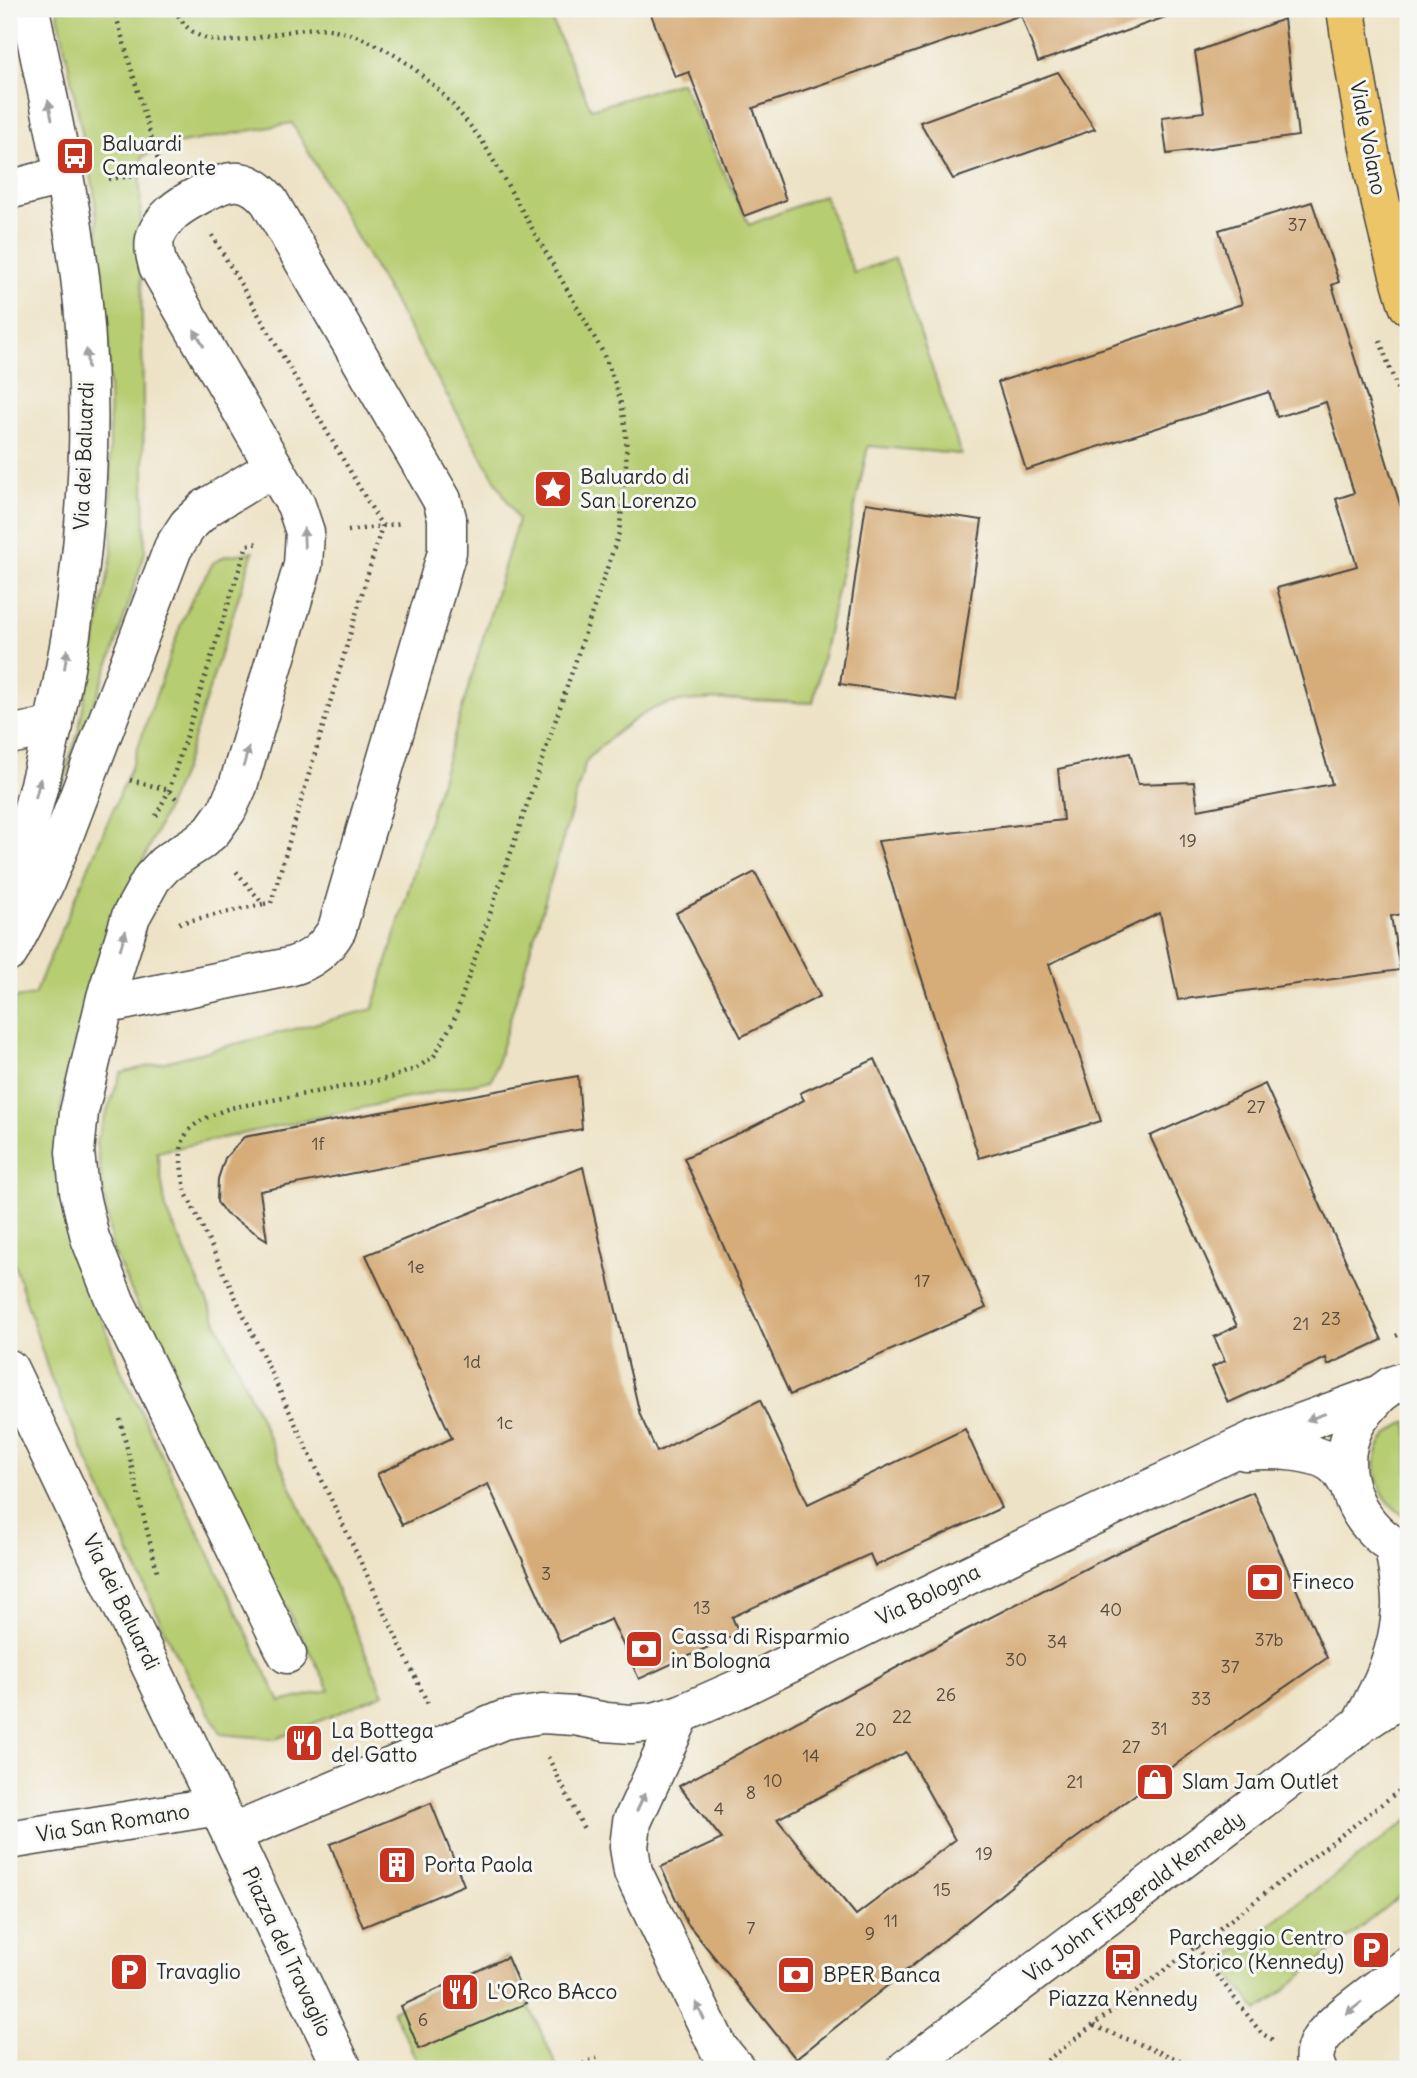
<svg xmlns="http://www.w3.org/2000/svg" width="1417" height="2078" font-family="Delius,sans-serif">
<rect width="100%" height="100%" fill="#f6f6f2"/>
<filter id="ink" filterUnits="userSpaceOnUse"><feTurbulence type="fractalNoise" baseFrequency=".0143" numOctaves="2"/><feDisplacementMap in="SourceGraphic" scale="14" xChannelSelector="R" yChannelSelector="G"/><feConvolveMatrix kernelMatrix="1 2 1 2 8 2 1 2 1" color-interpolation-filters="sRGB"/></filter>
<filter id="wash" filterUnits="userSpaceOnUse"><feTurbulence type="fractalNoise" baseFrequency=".00686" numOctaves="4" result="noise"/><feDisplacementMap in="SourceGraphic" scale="28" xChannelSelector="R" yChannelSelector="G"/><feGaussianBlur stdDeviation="1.57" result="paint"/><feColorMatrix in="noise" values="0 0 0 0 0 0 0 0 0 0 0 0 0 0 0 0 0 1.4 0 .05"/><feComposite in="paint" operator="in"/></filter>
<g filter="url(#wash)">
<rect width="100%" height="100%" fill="#ede2c5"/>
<g fill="#b7cd72" stroke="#717c4e" stroke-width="2">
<path d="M57,9H547L591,109L681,82L749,225L824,195L854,273L895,258L961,454L868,446L813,703C773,702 690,693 655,708C628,721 607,739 586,761L492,1080L157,1152L166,1209L384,1694L276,1739L221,1734L173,1649L51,1379L14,1263L9,1224V1035L15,998L34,995L130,770L181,624L192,599L213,563L225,556L253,552L183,771L123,906L95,1013L68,1076L61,1107L75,1244L119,1366L280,1702L330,1690L201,1446L112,1248L96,1141L121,1073L373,1009L518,520L292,123L166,146L142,157L140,177L145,552L112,656L33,863L78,733L112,554L108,333L94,191Z"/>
<path d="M1408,1422V1518C1368,1496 1361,1439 1408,1422Z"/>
<path d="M1408,1820V1889L1258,2011L1220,1962Z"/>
<path d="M507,1957L558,2069H421L392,2010Z"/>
</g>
<g id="blocks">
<g fill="#d6ac78" fill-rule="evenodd">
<path d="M649,9H1173L1174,14L1038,62L1021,15L753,108L786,200L744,216L689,72L675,77Z"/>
<path d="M1284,19L1298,136L1167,154L1162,117L1204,112L1195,52Z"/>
<path d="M1058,72L1095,129L953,179L920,122Z"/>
<path d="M1312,202L1339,282L1332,285L1408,530V913L1391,916L1400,970L1178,1000L1160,913L1049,964L1101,1121L979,1158L878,841L1063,820L1058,769L1130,753L1138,784L1194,782L1198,810L1332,784L1277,588L1357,566L1336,499L1354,493L1326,402L1277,417L1269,392L1026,470L998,382L1242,304L1219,230Z"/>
<path d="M866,503L982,520L956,701L840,684Z"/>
<path d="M755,872L820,996L741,1037L676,913Z"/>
<path d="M875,1059L986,1308L790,1395L684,1158L746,1130L804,1100L800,1093Z"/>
<path d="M578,1076L582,1129L260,1191L267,1240L226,1214L217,1202L218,1179L225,1158L244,1137Z"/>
<path d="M1265,1084L1382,1340L1328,1365L1326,1358L1228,1403L1212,1367L1225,1361L1214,1337L1237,1326L1150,1136Z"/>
<path d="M583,1167L640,1415L657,1452L760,1400L808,1504L965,1429L1001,1508L875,1566L870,1554L732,1617L739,1633L639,1679L611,1619L560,1642L488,1484L402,1525L377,1474L452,1438L366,1255Z"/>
<path d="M1253,1492L1327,1658L1213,1737L1014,1884L796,2059L687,1923L661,1867L722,1839L679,1786L962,1632L1110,1556L1187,1520ZM906,1752L955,1840L856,1915L777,1819Z"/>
<path d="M431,1803L464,1885L363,1927L330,1844Z"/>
<path d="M507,1957L527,2003L419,2049L401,2006Z"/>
</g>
</g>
</g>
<g filter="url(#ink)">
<use href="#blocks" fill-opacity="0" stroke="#484642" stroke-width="2"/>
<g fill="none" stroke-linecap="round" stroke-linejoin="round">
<defs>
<g id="minor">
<path d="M9,190L64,175"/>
<path d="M9,735L54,726"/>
<path d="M9,901C23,843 40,785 53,727C80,611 93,477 87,359C82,240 53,124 30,9"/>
<path d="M9,952L44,885L60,846L173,548L188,525L206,508L274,467"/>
<path d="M104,1005L289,967C311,961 326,949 337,929L447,552V518L442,500L269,201C260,190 247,180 232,182C219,183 183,203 173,212C166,218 157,230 155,239C153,248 156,258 158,266L296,505L305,532L303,565L238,786L227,810L212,831L199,842L165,864L152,878L131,916L106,997L79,1112L75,1152L79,1191L90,1238L115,1301L287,1654"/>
<path d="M9,1369L343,2069"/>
<path d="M1380,1394C1372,1403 1362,1413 1356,1423C1330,1473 1359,1533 1408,1553"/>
<path d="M1245,1451C1268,1449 1318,1449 1336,1467C1341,1471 1345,1479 1349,1485"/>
<path d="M681,1714L632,1822L629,1847L633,1872L719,2049L736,2069"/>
<path d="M1362,1722C1382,1686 1399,1650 1401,1608C1402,1588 1397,1567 1394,1547"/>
<path d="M231,1834L503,1720L542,1714L575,1716L606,1722L631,1724L654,1722L681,1714L738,1689L1005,1557L1254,1440L1380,1394L1391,1386L1408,1380"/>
<path d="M9,1840L218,1806"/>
<path d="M906,2069L1361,1724L1408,1693"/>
<path d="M1317,2069C1313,2061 1314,2051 1319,2042C1329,2022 1388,1982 1408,1966"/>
</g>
<path id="major" d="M1346,9C1360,110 1378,208 1408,305"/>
</defs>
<use href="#minor" stroke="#484642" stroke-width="41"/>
<use href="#major" stroke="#484642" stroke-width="41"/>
<g stroke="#484642" stroke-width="4.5" stroke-dasharray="2 5" stroke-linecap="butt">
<path d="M114,9L160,168"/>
<path d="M175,9C204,74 284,18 335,30C401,46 445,91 484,144L601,349C635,422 628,456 619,533L454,1020L434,1056L417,1068L390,1078L230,1108C178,1126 175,1141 186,1193L428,1704"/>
<path d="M109,179L149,174"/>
<path d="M212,235L382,526L271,903L263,904"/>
<path d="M1380,341L1408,419"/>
<path d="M348,531L402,523"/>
<path d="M130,780L169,790L178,801"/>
<path d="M156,816L169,790L247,545L260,543"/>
<path d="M179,923L263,904L235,870"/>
<path d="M1396,1336L1408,1330"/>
<path d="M120,1419L157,1571"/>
<path d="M548,1757L585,1831"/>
<path d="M1196,1947L1261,2033L1273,2040"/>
<path d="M1094,2026L1202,2069"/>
<path d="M570,2069L597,2058"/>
<path d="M1036,2069L1408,1784"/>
</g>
<use href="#minor" stroke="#fff" stroke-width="38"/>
<use href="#major" stroke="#ecc569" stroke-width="38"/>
</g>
<defs><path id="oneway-solid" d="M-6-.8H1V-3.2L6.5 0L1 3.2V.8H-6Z" transform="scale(1.75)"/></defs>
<g fill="#a0a0a0">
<use href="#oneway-solid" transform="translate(50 110) rotate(-102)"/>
<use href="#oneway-solid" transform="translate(199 338) rotate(-120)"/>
<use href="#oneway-solid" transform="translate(87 359) rotate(-93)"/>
<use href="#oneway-solid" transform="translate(304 538) rotate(-92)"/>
<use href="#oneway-solid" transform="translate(66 659) rotate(-81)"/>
<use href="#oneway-solid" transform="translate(246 757) rotate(-74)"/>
<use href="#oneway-solid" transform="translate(38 788) rotate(-76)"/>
<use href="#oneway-solid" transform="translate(123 940) rotate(-73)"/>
<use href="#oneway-solid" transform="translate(1316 1417) rotate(160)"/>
<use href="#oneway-solid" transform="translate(641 1802) rotate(-65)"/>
<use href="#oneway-solid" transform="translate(1354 2008) rotate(142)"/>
<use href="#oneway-solid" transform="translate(700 2011) rotate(-116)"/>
</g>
</g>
<defs>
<symbol id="bus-square" viewBox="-11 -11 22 22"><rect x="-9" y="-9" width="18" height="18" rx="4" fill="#c8321e" stroke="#f6f6f2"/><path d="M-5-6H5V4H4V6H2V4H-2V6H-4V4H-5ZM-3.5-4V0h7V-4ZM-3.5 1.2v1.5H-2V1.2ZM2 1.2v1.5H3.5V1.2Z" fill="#fff"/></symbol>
<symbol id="sight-square" viewBox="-11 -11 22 22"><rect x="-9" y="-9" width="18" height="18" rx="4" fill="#c8321e" stroke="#f6f6f2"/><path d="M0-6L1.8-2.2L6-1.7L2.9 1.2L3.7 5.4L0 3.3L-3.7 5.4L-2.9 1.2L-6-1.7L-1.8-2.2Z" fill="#fff"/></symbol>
<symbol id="bank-square" viewBox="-11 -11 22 22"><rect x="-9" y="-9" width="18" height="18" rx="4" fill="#c8321e" stroke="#f6f6f2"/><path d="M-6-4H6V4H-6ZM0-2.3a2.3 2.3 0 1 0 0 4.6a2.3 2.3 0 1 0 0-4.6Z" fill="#fff"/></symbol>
<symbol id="restaurant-square" viewBox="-11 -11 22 22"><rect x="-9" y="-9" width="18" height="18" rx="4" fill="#c8321e" stroke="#f6f6f2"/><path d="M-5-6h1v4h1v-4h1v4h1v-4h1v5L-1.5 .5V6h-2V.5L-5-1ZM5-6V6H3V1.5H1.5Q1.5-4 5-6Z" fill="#fff"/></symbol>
<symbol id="shop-square" viewBox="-11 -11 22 22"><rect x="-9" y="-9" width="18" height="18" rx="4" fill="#c8321e" stroke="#f6f6f2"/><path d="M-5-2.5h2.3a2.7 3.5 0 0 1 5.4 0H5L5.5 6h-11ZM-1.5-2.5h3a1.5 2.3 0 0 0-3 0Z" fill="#fff"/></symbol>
<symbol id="building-square" viewBox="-11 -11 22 22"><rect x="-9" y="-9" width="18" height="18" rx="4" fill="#c8321e" stroke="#f6f6f2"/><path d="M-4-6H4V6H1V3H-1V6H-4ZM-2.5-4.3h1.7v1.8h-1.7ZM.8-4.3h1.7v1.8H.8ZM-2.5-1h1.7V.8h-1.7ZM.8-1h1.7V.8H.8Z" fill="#fff"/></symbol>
<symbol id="parking-square" viewBox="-11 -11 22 22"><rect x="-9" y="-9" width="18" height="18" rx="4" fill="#c8321e" stroke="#f6f6f2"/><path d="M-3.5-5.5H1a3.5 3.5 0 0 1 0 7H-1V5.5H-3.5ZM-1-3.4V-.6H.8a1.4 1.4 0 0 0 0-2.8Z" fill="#fff"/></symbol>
</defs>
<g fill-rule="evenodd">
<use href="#bus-square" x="53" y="134" width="44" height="44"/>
<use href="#sight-square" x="531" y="467" width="44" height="44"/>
<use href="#bank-square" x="1243" y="1560" width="44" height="44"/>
<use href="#bank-square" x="622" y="1627" width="44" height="44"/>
<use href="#restaurant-square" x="282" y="1721" width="44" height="44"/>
<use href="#shop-square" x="1133" y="1760" width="44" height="44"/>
<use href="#building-square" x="375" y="1843" width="44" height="44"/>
<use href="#parking-square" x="1349" y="1928" width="44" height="44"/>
<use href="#bus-square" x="1101" y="1940" width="44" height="44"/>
<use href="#parking-square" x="107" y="1950" width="44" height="44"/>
<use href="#bank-square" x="774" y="1953" width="44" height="44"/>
<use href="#restaurant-square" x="438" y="1970" width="44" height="44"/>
</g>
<g text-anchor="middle" stroke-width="6" stroke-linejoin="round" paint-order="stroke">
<g font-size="18" fill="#564b3e">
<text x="1297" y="231">37</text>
<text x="1188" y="847">19</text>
<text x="1256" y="1113">27</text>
<text x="318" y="1150">1f</text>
<text x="416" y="1273">1e</text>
<text x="922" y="1287">17</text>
<text x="1331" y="1325">23</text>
<text x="1301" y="1330">21</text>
<text x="472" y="1368">1d</text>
<text x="505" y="1429">1c</text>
<text x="546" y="1580">3</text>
<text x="702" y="1614">13</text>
<text x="1111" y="1616">40</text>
<text x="1269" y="1646">37b</text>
<text x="1057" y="1648">34</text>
<text x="1016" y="1666">30</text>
<text x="1230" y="1673">37</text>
<text x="946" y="1701">26</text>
<text x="1201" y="1705">33</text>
<text x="902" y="1723">22</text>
<text x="1159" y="1735">31</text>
<text x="866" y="1736">20</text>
<text x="1131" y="1753">27</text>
<text x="811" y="1762">14</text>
<text x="773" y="1787">10</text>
<text x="1075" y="1788">21</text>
<text x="751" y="1799">8</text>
<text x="719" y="1815">4</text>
<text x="984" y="1860">19</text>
<text x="942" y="1896">15</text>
<text x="891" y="1927">11</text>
<text x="751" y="1934">7</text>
<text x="870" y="1940">9</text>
<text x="423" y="2026">6</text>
</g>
<g font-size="21" fill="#2b2b2b" stroke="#f6f6f2">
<text transform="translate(1368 138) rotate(79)" y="7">Viale Volano</text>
<text transform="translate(84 456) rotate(-88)" y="7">Via dei Baluardi</text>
<text transform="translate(928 1595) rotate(-26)" y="7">Via Bologna</text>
<text transform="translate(121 1602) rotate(64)" y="7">Via dei Baluardi</text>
<text transform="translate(113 1823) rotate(-9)" y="7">Via San Romano</text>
<text transform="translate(1134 1897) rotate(-37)" y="7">Via John Fitzgerald Kennedy</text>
<text transform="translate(287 1952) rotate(65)" y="7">Piazza del Travaglio</text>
</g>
<g font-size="21" fill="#2b2b2b" stroke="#f6f6f2" text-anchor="start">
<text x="102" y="151">Baluardi<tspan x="102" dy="24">Camaleonte</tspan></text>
<text x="580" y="484">Baluardo di<tspan x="580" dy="24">San Lorenzo</tspan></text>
<text x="1292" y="1589">Fineco</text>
<text x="671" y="1644">Cassa di Risparmio<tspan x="671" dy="24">in Bologna</tspan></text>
<text x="331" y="1738">La Bottega<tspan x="331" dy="24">del Gatto</tspan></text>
<text x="1182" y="1789">Slam Jam Outlet</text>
<text x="424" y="1872">Porta Paola</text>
<text x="1344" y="1945" text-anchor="end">Parcheggio Centro<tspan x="1344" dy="24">Storico (Kennedy)</tspan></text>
<text x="156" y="1979">Travaglio</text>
<text x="823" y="1982">BPER Banca</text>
<text x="487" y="1999">L'ORco BAcco</text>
<text x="1123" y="2006" text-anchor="middle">Piazza Kennedy</text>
</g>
</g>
<rect width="1417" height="2078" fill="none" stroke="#f6f6f2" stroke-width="35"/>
</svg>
